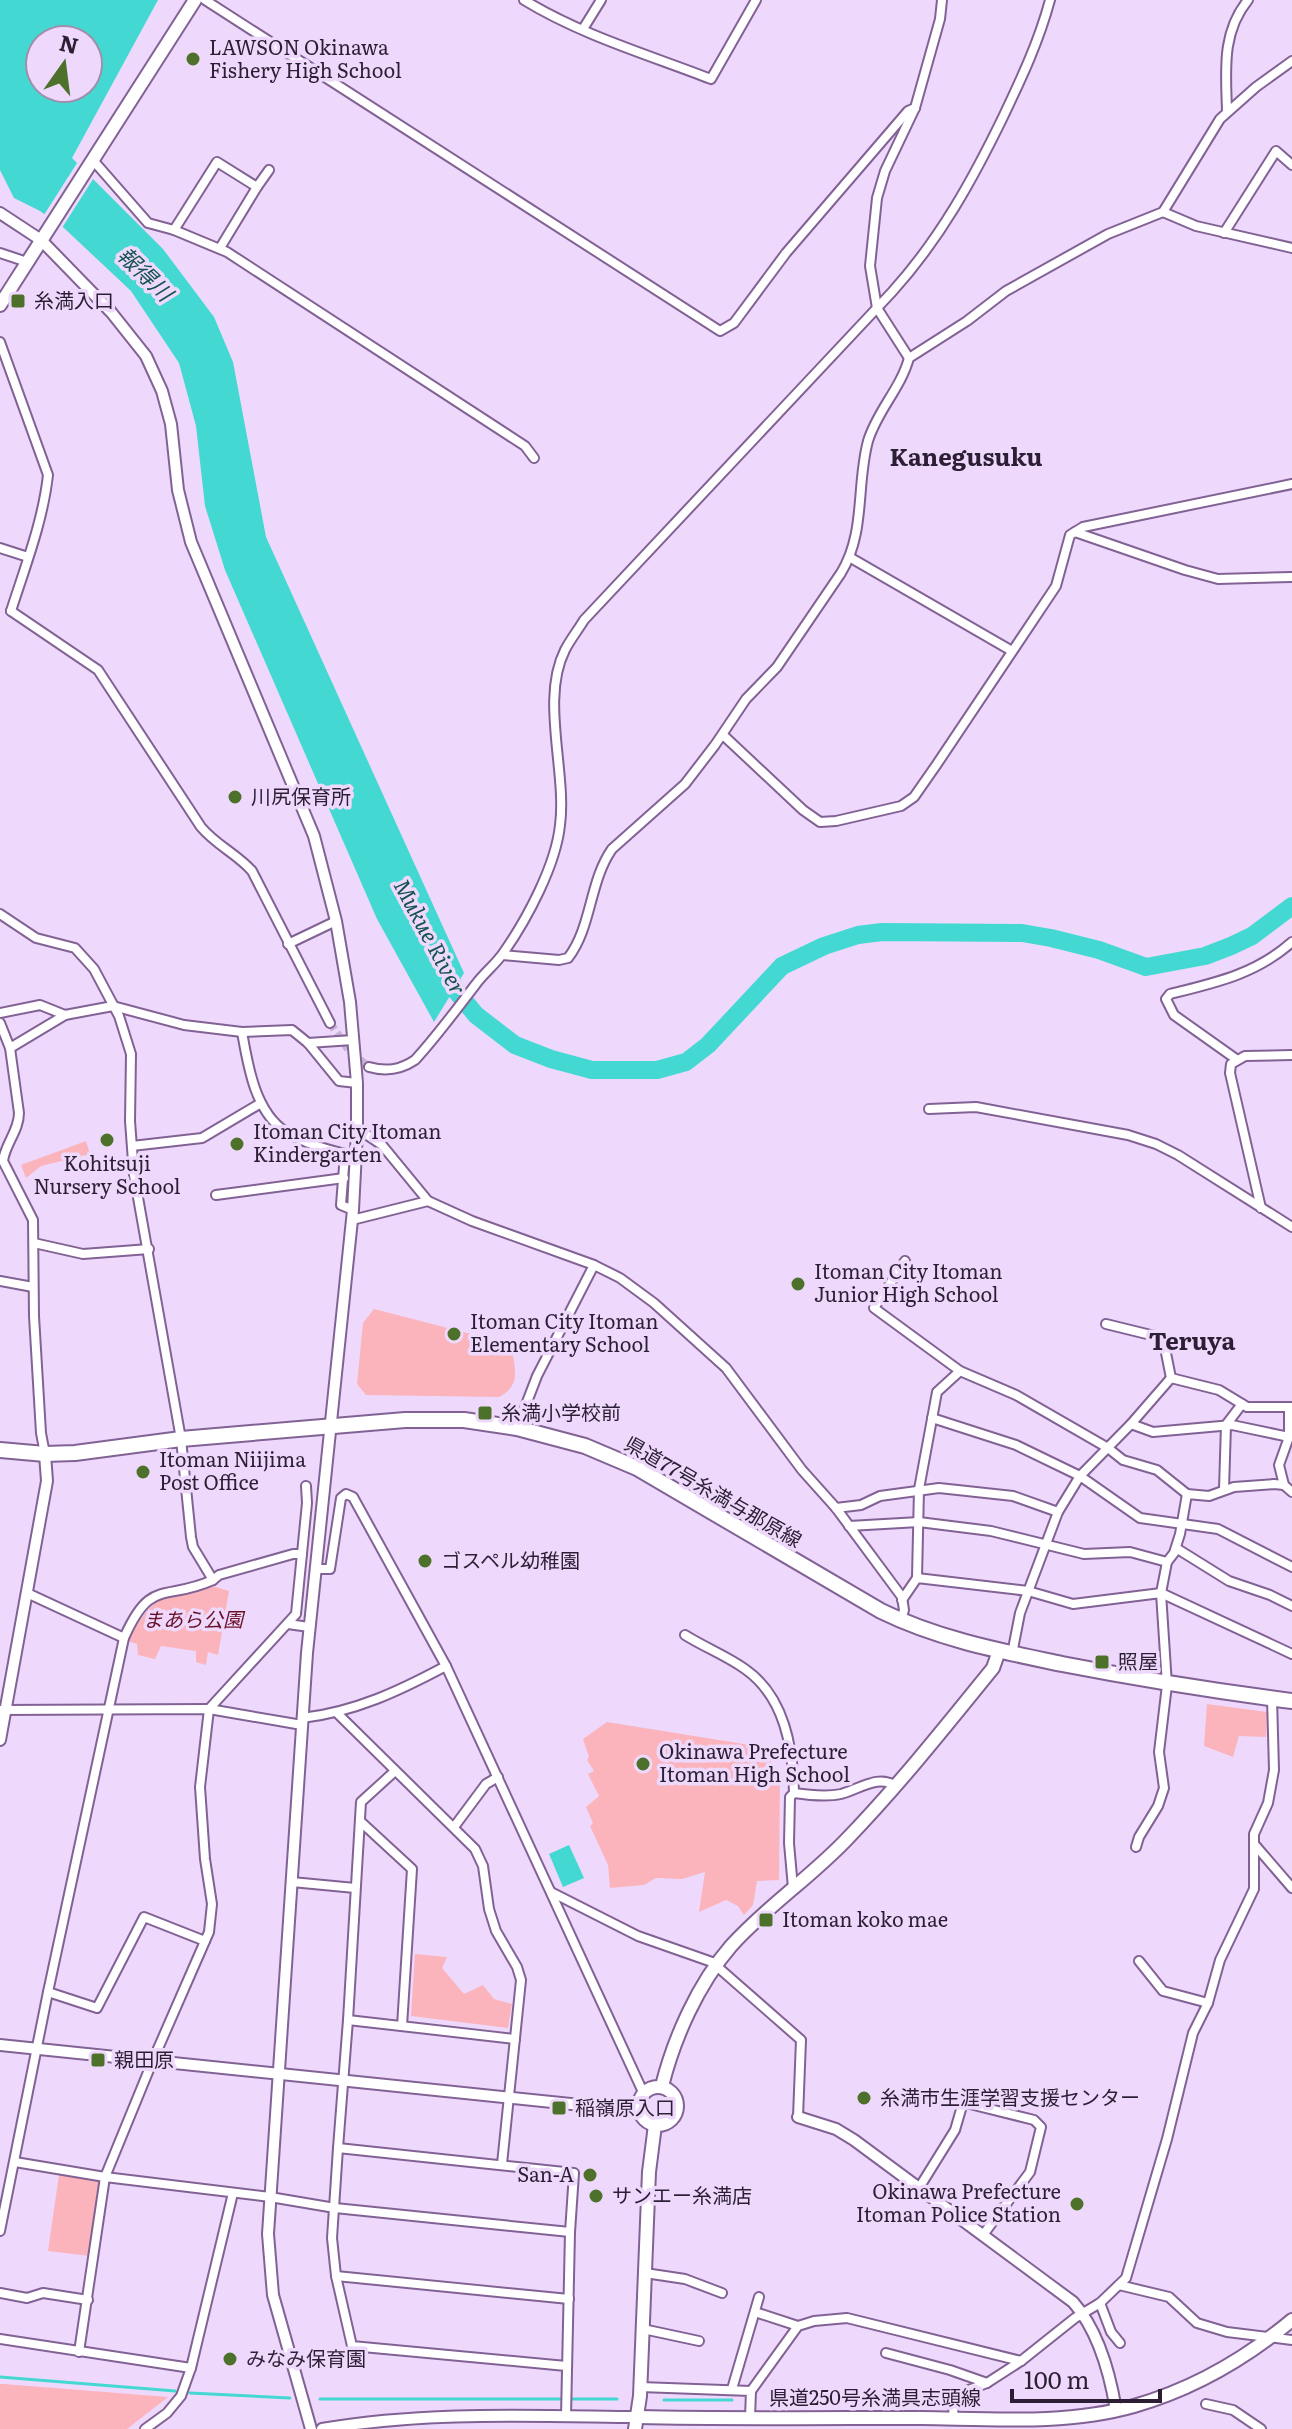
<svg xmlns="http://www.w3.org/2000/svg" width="1292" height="2429" font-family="Literata,'Noto Sans JP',serif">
<rect width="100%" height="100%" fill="#eed9fc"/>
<g fill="#fbb4bc">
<path d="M86,1141L90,1154L41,1166L26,1178L21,1165Z"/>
<path d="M374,1309L506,1343L512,1348C515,1371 521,1385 499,1397L366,1395L357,1384L363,1323Z"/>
<path d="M209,1585L229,1591L218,1655L208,1652L206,1665L196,1662V1651L161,1646L155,1659L138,1655L137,1644L128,1641C152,1597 161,1595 209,1585Z"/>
<path d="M1207,1704L1267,1712L1266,1737L1239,1736L1233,1757L1204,1746Z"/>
<path d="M607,1722L769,1748L772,1771L780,1773L779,1880L757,1881L753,1905L744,1915L738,1906L726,1900L699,1912L705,1872L682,1879L656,1878L644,1885L610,1888L608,1865L590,1826L593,1823L586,1807L599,1796L588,1774L594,1771L587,1760L589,1757L583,1739Z"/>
<path d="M415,1954L447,1957L442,1968L464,1994L483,1985L494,1999L512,2004L508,2028L411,2016Z"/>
<path d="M59,2175L101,2181L90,2256L48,2251Z"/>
<path d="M0,2384H4L168,2397L127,2429H0Z"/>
</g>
<g fill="#44d8d3" fill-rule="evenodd">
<path d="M0,0H158L72,158L163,249L214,317L233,362L266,537L464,973L434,1022L377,919L225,570L205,506L196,426L179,363L131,291L64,228L40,211L14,198L0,170ZM40,40H88V88H40Z"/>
<path d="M569,1845L584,1878L563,1887L549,1854Z"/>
</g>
<path fill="#eed9fc" d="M79,160L95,176L60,231L42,218Z"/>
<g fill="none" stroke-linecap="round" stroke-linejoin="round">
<g stroke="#44d8d3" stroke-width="3">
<path d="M0,2377L175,2391"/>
<path d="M190,2393L290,2398"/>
<path d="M320,2399H560"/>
<path d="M572,2399H617"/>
<path d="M664,2400H732"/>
<path d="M802,2400H938"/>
</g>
<path stroke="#44d8d3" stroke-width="18" d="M443,966L456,991L476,1015L515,1045L551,1059L592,1070H657L686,1062L708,1045L782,966L824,946L858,935L882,932L1022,933L1051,938L1099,950L1146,967L1205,956L1231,946L1252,936L1292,906"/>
<path stroke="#c7b4d4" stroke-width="8" stroke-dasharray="8 4" stroke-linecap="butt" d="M330,1023L350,1052L369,1067"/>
<defs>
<g id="minor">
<path d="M205,0L720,331L734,323L786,253L908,111L915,108"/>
<path d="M524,0C581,35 649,55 711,79L756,0"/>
<path d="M583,29L601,0"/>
<path d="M1227,111C1226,72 1221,33 1248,0"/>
<path d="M92,159L148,223L174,230L227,252L525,446L534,458"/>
<path d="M257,187L269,170"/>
<path d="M1163,212L1196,226L1292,248"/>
<path d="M174,230L217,162L257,187L220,248"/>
<path d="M1224,233L1276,151L1292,165"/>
<path d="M0,253L27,262"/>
<path d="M0,342L48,475C43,521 25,567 11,611"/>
<path d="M909,358L877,308L870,266L877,198L885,171L915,108L940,19L942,0"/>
<path d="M1075,532L1185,570L1218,579L1292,577"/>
<path d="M0,548L28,557"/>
<path d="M851,558L1012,651"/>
<path d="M11,611L98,670L201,827C216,845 237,854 252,871L330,1023"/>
<path d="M723,735L803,810L820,822L836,821L901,806L914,797L937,764L1056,586L1070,535L1083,527L1292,484"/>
<path d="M0,914L36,938L75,948L94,969L119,1016L131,1054L130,1121L134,1175L181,1439L191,1537L193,1547L213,1580L219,1575L293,1554H302"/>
<path d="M288,944L336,921"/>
<path d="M503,955L559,960L568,958C592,927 589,882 612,849L685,784L715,745L746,699L777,667L841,573C866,532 856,485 868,441C877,411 901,388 909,358L967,321L1006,291L1108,234L1163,212L1220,119L1256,87L1292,61"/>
<path d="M0,1013L40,1005L65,1015"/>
<path d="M0,1023L10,1048L19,1113C19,1131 5,1144 3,1161L33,1220L34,1316L41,1433L45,1454"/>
<path d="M242,1032C248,1066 255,1112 286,1132C303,1143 326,1149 345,1154L341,1205L353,1210"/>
<path d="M308,1043L353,1040"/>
<path d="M10,1048L65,1015L113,1006L184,1025L242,1032L292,1030L308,1043L339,1081L357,1083"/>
<path d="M1236,1059L1174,1015L1166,999L1170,994C1215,983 1256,974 1292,942"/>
<path d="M369,1067C386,1072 400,1070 415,1060C437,1036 456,1010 476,984C484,973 496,964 504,952C527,919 556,865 560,825C567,772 540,699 565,650C570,640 578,630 584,620L892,292C940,239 973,179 1004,115C1022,77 1039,41 1050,0"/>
<path d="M929,1109L976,1107L1128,1135L1156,1144L1178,1155L1292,1227"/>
<path d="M357,1132L367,1135L382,1145L428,1201L472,1221L594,1265L620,1278L654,1303L726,1368L802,1470L836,1508L902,1597L904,1610L901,1621"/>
<path d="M132,1146L202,1138L261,1103"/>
<path d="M216,1195L344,1178"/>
<path d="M1261,1208L1230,1073L1231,1064L1245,1056L1292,1055"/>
<path d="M352,1220L428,1201"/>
<path d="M34,1243L83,1254L149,1249"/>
<path d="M905,1261L874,1308L960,1371L1016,1395L1108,1448L1123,1460L1157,1470L1187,1494"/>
<path d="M0,1281L33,1287"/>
<path d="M1106,1324L1163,1338L1171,1378"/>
<path d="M932,1418L1016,1445L1080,1476L1140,1518L1218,1529L1292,1567"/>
<path d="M1131,1424L1171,1378L1219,1390L1247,1407H1289"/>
<path d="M517,1428L537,1376L594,1265"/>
<path d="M1284,1485L1279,1465L1289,1437H1292"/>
<path d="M1224,1489L1226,1425L1242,1404"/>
<path d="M836,1508L861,1505L880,1496L939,1488L1013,1496L1058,1512"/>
<path d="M849,1526L919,1522L991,1531L1084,1554L1130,1552L1167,1562"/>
<path d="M1176,1548L1229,1581L1270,1595L1292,1606"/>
<path d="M315,1569H330L341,1498L346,1494L353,1497L446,1666L643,2092"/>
<path d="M917,1578L919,1489L937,1392L960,1371"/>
<path d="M27,1593L124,1638"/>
<path d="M902,1600L917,1578L1028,1591L1073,1604L1161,1593L1292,1654"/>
<path d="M288,1624L309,1627"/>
<path d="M685,1635C704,1647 727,1656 745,1669C785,1697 793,1748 794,1793"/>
<path d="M1012,1654L1020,1613L1058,1512L1080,1476L1131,1424L1153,1432L1232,1425L1289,1437V1407H1292"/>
<path d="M0,1710L209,1709L302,1725"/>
<path d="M338,1714L475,1849L483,1866L489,1909L496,1931L517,1967L521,1980L502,2164"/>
<path d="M302,1718C355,1712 399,1691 446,1666"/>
<path d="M395,1771L361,1802L348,2020L515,2039"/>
<path d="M361,1822L412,1869L402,2026"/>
<path d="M454,1827L486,1784L498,1777"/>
<path d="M1255,1845L1292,1888"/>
<path d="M1136,1847L1139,1837L1158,1806L1164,1788L1159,1752L1167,1685L1161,1593L1167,1562L1174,1553L1180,1534L1187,1494L1209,1496L1234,1487L1274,1484L1284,1485L1292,1492"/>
<path d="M292,1882L355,1888"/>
<path d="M793,1888L789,1843L790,1797L794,1793C808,1795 827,1797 841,1794C860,1789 878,1774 896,1786"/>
<path d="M551,1892L638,1936L712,1962L801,2040L798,2117"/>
<path d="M1139,1961L1163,1991L1208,2003"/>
<path d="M48,1992L97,2008L144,1917L205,1941"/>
<path d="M338,2148L348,2020"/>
<path d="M15,2162L105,2177L270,2197L335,2208L570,2232"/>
<path d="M919,2188L955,2130L962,2106L966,2103L1034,2120L1041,2127L1030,2172L983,2235"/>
<path d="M0,2231L48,1992L124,1638C151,1577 164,1602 213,1580"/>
<path d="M645,2273L685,2279L722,2293"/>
<path d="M336,2276L569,2299"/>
<path d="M1119,2285L1169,2297L1197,2323L1227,2332L1292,2340"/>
<path d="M0,2293L27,2298L43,2293L88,2300"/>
<path d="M1100,2303L1111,2332L1120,2343"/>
<path d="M755,2312L798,2326"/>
<path d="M643,2329L699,2341"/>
<path d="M0,2339L191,2368"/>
<path d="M79,2352L105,2177L153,2060L209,1932L212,1904L205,1859L200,1787L209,1709L296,1614L307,1503L306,1486"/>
<path d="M886,2353L950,2370L987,2383"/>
<path d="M640,2387L751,2391L750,2418"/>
<path d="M732,2389L759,2297"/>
<path d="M751,2391L798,2326L814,2321L847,2318L1021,2361"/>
<path d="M1206,2404L1233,2410L1261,2429"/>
<path d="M566,2417L570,2232L574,2173L338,2148L332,2238L336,2276L352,2346L566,2366"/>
<path d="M953,2419L954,2399L958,2394L987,2383L1021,2361L1075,2318L1100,2303L1126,2278L1167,2139L1193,2033L1208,2003L1220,1960L1254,1889V1834L1268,1803L1274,1770L1272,1698"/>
<path d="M145,2429L167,2413L181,2396L191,2368L233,2193"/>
</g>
<g id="tertiary">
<path d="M0,213L41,240L111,312L146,356L162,391L171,424L178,490L191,542L314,836L336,921L350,1002L357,1083V1132L353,1210L307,1653L268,2234L273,2295L311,2429"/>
<path d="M0,1740L47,1481L45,1454"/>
<path d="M0,2045L639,2111"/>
<path d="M798,2117L836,2129L854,2140L1073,2302C1098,2330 1110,2374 1116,2410"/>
<path d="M322,2429C425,2411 533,2416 638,2417"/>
</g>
<g id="secondary">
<path d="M0,305L195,0"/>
<path d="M662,2086C674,2038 698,1984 731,1946C766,1907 811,1877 847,1839C899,1785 946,1726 993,1668L999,1651"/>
<circle cx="658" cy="2106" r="19"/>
<path d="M638,2417C732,2419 828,2418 922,2418C992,2419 1067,2425 1134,2406C1194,2389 1244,2360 1292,2320"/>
<path d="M635,2429L640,2396L649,2172L655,2125"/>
</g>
<path id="primary" d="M0,1450L45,1454L75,1453L181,1439L405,1420H464L517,1428L585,1446L637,1468L881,1611C938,1639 1000,1651 1062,1664C1139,1679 1215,1691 1292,1701"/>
</defs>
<use href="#minor" stroke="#826295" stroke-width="12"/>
<use href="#tertiary" stroke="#826295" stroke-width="14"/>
<use href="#secondary" stroke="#826295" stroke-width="16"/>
<use href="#primary" stroke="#826295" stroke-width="18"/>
<use href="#minor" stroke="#fff" stroke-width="8"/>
<use href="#tertiary" stroke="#fff" stroke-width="10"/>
<use href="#secondary" stroke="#fff" stroke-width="12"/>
<use href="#primary" stroke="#fff" stroke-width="14"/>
</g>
<g fill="#4d712a" stroke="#eed9fc" stroke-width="3">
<circle cx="193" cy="59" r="8"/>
<rect x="10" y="293" width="16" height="16" rx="4"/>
<circle cx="235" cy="797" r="8"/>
<circle cx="107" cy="1140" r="8"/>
<circle cx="237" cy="1144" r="8"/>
<circle cx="798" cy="1284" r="8"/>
<circle cx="454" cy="1334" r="8"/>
<rect x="477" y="1405" width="16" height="16" rx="4"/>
<circle cx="143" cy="1472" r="8"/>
<circle cx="425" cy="1561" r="8"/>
<rect x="1094" y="1654" width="16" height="16" rx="4"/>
<circle cx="643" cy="1764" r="8"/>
<rect x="758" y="1912" width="16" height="16" rx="4"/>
<rect x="90" y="2052" width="16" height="16" rx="4"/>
<circle cx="864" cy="2098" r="8"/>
<rect x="551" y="2100" width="16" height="16" rx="4"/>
<circle cx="590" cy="2175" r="8"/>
<circle cx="596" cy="2196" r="8"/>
<circle cx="1077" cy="2204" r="8"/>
<circle cx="230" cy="2359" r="8"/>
</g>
<g text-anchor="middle" stroke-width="7" stroke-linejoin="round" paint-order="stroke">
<g font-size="20" fill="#2c1f35" stroke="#eed9fc" text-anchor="start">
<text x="209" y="55">LAWSON Okinawa<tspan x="209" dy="23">Fishery High School</tspan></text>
<text x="34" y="308">糸満入口</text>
<text x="251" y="804">川尻保育所</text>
<text x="253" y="1139">Itoman City Itoman<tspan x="253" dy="23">Kindergarten</tspan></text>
<text x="107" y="1171" text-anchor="middle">Kohitsuji<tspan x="107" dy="23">Nursery School</tspan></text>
<text x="814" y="1279">Itoman City Itoman<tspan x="814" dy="23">Junior High School</tspan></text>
<text x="470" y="1329">Itoman City Itoman<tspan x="470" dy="23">Elementary School</tspan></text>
<text x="501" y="1420">糸満小学校前</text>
<text x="159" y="1467">Itoman Niijima<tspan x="159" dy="23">Post Office</tspan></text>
<text x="441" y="1568">ゴスペル幼稚園</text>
<text x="1118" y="1669">照屋</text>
<text x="659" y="1759">Okinawa Prefecture<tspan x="659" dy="23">Itoman High School</tspan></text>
<text x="782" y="1927">Itoman koko mae</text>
<text x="114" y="2067">親田原</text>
<text x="880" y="2105">糸満市生涯学習支援センター</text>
<text x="575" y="2115">稲嶺原入口</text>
<text x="574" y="2182" text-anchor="end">San-A</text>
<text x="1061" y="2199" text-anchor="end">Okinawa Prefecture<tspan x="1061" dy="23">Itoman Police Station</tspan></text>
<text x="612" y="2203">サンエー糸満店</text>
<text x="246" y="2366">みなみ保育園</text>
</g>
<g font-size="20" fill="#2c1f35" stroke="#eed9fc">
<text transform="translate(713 1492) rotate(30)" y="7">県道77号糸満与那原線</text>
<text x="875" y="2405">県道250号糸満具志頭線</text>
</g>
<g font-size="20" font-style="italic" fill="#6a1128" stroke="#eed9fc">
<text x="193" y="1627">まあら公園</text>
</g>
<g font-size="22" font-style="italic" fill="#155351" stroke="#eed9fc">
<text transform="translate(145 274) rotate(44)" y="8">報得川</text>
<text transform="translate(430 937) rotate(62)" y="8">Mukue River</text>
</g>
<g font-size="24" font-weight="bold" fill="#2c1f35" stroke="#eed9fc">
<text x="966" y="466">Kanegusuku</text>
<text x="1192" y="1350">Teruya</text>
</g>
</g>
<g transform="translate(64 64) rotate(14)"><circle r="38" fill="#eed9fc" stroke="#a08fac" stroke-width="2"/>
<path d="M0-6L14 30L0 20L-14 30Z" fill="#4d712a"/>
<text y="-12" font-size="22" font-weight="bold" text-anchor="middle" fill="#2c1f35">N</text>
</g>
<path d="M1012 2389v12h148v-12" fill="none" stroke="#2c1f35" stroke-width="4"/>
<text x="1024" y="2389" font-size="24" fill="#2c1f35" stroke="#eed9fc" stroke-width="6" paint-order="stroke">100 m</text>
</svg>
